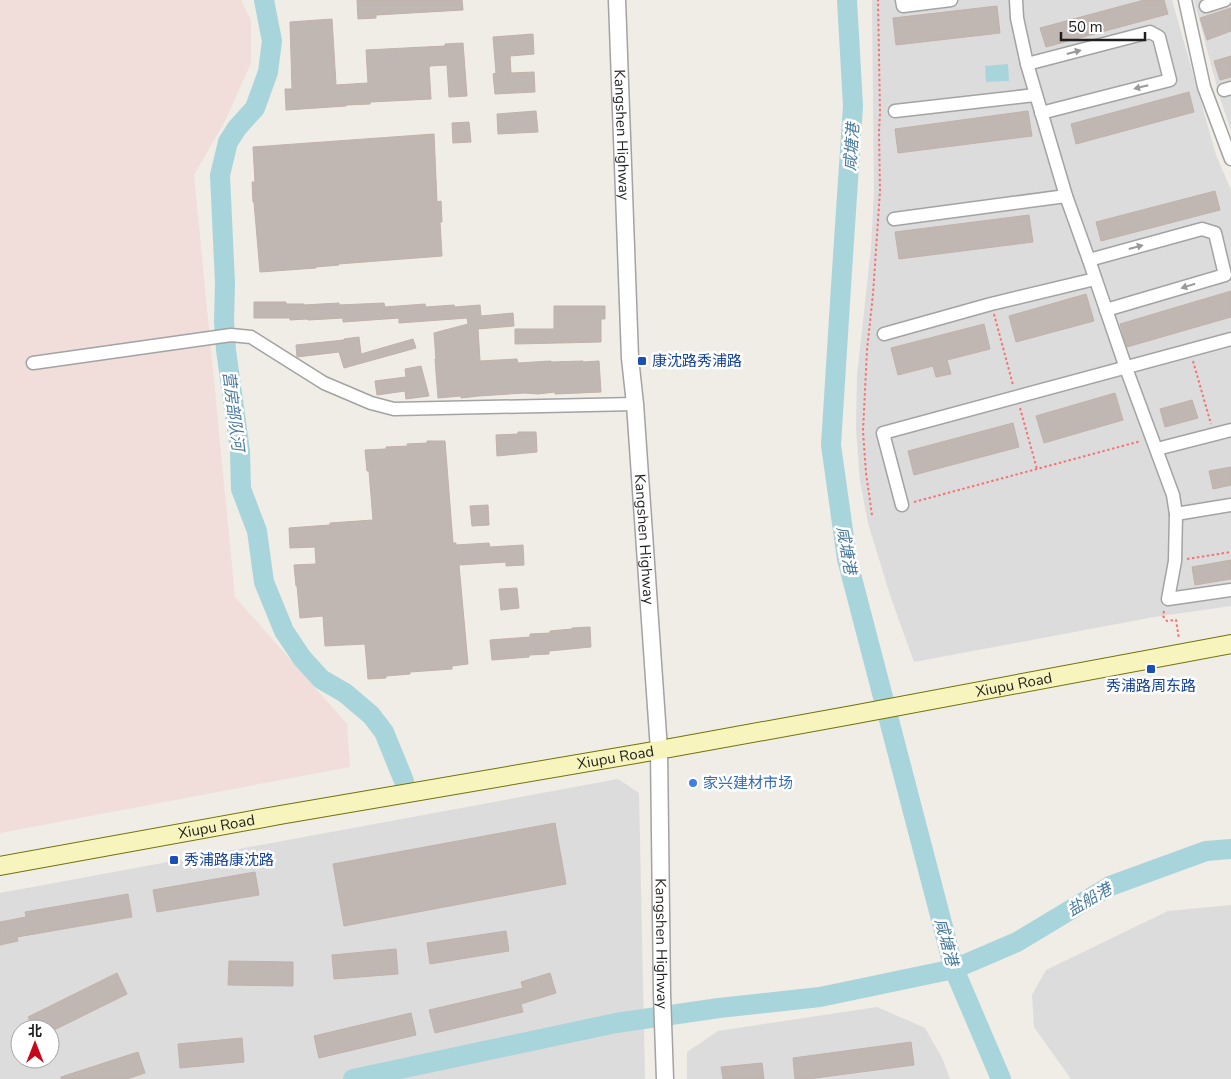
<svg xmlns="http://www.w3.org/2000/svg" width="1231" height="1079" font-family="'Nunito Sans','Noto Sans SC',sans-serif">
<rect width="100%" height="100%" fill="#f0ece6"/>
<g fill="#dddcdc" fill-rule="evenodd">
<path d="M872,0H1172L1216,155L1231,190V606L1154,617L914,662L890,595L868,523L860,481L856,429L857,376L871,248L874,192Z"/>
<path d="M1194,0H1231V131L1219,95Z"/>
<path d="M618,779L639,793L645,1079H0V893ZM20,1029H50V1059H20Z"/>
<path d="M1231,905V1079H1071L1034,1027L1032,995L1046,970L1168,911Z"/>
<path d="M877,1007L925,1028L942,1058L950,1079H687V1052L718,1031Z"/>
</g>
<path fill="#f1deda" d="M0,0H241L251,20V63L225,121L194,175L235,597L347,724L350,767L0,833Z"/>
<path fill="#a8d5db" d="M1008,64L1009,81L986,82L985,66Z"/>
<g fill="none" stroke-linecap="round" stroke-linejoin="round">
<g stroke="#a8d5db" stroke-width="20">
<path d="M264,0L272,41L268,72L255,108L237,128L228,142L220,175L225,283L224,321L226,350L240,451L241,489L257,531L264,582L284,631L302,658L321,679L345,693L371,715L384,732L404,781"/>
<path d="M847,0L853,106L842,271L831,445L847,559L954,969L1001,1079"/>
<path d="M353,1079L616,1023L719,1008L820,997L954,969L1017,942L1110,886L1206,851L1231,849"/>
</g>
</g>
<g fill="#c0b7b3" stroke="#c1b1a9">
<path d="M357,0H462L463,10L376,15V18L358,19Z"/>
<path d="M1144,0H1164L1168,14L1046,47L1040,28Z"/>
<path d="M997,6L1000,33L896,45L893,18Z"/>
<path d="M1231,8V31L1207,40L1200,18Z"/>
<path d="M332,19L336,85L368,83L366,50L445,46V44L463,43L467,96L449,97L447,65L430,66V67H429L431,99L370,102V104L346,105V106L286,110L285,89H292L290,22Z"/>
<path d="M533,34L534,54L510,56L511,73L534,72L535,92L495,94L493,74L496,73L493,37Z"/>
<path d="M1231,56V77L1220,80L1214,61Z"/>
<path d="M1189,92L1194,112L1076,144L1071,124Z"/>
<path d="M536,111L538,132L498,134L497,114Z"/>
<path d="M1028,111L1032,136L898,153L895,129Z"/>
<path d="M469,122L471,142L453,143L452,123Z"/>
<path d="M434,134L437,202L441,201L442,222H440L442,256L338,264L339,265L316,267V268L260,272L254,202H253L252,182H255L253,147Z"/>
<path d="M1215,191L1220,210L1101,241L1096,222Z"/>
<path d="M1029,215L1033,242L899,259L895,232Z"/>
<path d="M1231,291V317L1127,347L1120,324Z"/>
<path d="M1086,294L1094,321L1016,342L1009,316Z"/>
<path d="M254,302H286V304H304V305L339,303V305L384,303L385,307L425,304L426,307L454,305L455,307L480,305L481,316L513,313L514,326L478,329L480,361L517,359L518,363L551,361V362L583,361V362L599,361L601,392L555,394V392L538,394L524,393L479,396L461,398V396L438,398L435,359H436L434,333L468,324L467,318L399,323V318L343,322V318L308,320L307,319L290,320V318H254Z"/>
<path d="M554,306H605V319H601V342L515,344V329H554Z"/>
<path d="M984,324L990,349L947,360L951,374L936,377L933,366L898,375L891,348Z"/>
<path d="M359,337L361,354L413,339L416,348L344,368L339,352L297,357L296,345L344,340V339Z"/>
<path d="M421,366L429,396L406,399L405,391L377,395L375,381L406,377L405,369Z"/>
<path d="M1115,393L1123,420L1044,443L1036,416Z"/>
<path d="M1192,400L1198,418L1165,427L1160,409Z"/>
<path d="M1013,423L1019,447L914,475L908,451Z"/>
<path d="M518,432H536L537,452L497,456L496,435L518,434Z"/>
<path d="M427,441H445L453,543H456V545L489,543L490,547L523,545L524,565L506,566V562L459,565L468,664L452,666V669L410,672V674L386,676V678L368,679L365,644L325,646L323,616L300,618L297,586H296L294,565L316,564L315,547L290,548L289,528L330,525V523L373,520L369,471H367L365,450L386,449V447L408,446L407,444L427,443Z"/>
<path d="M1231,467V485L1213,489L1209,471Z"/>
<path d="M488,505L489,525L472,526L470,506Z"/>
<path d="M1231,560V579L1195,585L1192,567Z"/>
<path d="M517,588L519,608L501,610L499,589Z"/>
<path d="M590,627L591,647L549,651V654L529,655V657L492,660L490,640L530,637V634L550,633V631L572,629V628Z"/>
<path d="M555,823L566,884L344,926L333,864Z"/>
<path d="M255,872L259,895L157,912L153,890Z"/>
<path d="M128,894L132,917L17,937L18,941L0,945V922L26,917L25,912Z"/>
<path d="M506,931L509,951L430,964L427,943Z"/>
<path d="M396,949L398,974L334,979L332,955Z"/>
<path d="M229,961L293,962V986L228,985Z"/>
<path d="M117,973L127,994L50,1032V1029H34L28,1017Z"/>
<path d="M550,973L556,993L521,1004L523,1012L435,1033L429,1010L523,988L521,982Z"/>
<path d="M411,1013L416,1035L319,1058L314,1036Z"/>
<path d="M242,1038L244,1062L180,1068L178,1044Z"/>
<path d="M911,1042L914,1065L808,1079H795L793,1058Z"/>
<path d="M138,1052L145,1073L127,1079H61V1077Z"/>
<path d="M762,1063L764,1079H723L721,1067Z"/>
</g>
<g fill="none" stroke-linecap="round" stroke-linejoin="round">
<defs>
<g id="minor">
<path d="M902,0L903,6L951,0"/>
<path d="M1016,0L1017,18L1027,64L1066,196L1089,260L1126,368L1173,495L1176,514L1175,561L1168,599L1231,590"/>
<path d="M1185,0L1204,87L1231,159"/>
<path d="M1206,6L1225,0"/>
<path d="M1027,64L1150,32L1159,37L1170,80L1041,113"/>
<path d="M1224,90L1231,88"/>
<path d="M895,111L1035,95"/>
<path d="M894,219L1066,196"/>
<path d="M1089,260L1202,229L1215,233L1225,275L1106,310"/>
<path d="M884,334L991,304L1095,279"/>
<path d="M33,363L231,335L251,337L324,383L371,403L394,409L635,404"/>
<path d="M1157,449L1231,430"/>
<path d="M902,505L883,433L1231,339"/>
<path d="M1176,514L1231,505"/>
</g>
<g id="tertiary">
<path id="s1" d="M617,0L630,358L635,404L659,750L662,994L665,1079"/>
</g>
<g id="secondary">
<path id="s2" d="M0,866L280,815L659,750L852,715L1231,644"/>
</g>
</defs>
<use href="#minor" stroke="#a3a3a3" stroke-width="15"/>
<use href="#tertiary" stroke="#a3a3a3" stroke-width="19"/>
<use href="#secondary" stroke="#727309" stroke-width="20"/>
<g stroke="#f47473" stroke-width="2" stroke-dasharray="2.5 2.5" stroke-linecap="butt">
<path d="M994,314L1013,385"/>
<path d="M1193,361L1211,424"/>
<path d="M1020,408L1037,469"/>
<path d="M914,502L1141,441"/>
<path d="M872,515L866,473L863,431L867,350L873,294L880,191L879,131L880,113L878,0"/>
<path d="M1187,559L1231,552"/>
<path d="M1164,611L1163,616L1167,621L1176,620L1179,639"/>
</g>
<use href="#minor" stroke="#fff" stroke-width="12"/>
<use href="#tertiary" stroke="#fff" stroke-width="16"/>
<use href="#secondary" stroke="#f7f5bd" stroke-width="18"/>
</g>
<defs><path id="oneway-solid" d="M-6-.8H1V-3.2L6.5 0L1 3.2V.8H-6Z" transform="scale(1.25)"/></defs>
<g fill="#9a9a9a">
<use href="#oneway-solid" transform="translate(1074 52) rotate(-15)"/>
<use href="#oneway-solid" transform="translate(1141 87) rotate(166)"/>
<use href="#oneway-solid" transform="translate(1136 247) rotate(-15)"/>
<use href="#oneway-solid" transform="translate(1188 286) rotate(163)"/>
</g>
<g fill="#1a4fb4" stroke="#fff" stroke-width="2">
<rect x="637" y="356" width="10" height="10" rx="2.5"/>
<rect x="1146" y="664" width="10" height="10" rx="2.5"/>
<rect x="169" y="855" width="10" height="10" rx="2.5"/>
</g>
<circle fill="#3f7fe0" stroke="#fff" stroke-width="2" cx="693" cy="783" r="5"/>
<g text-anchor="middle" stroke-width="5" stroke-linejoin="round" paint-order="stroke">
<g font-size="15" fill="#1f1f1f" stroke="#fff">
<text dy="5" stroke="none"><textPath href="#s1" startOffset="135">Kangshen Highway</textPath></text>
<text dy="5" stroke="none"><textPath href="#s1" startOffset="540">Kangshen Highway</textPath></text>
<text dy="5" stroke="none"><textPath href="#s2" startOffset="1030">Xiupu Road</textPath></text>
<text dy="5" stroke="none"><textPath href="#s2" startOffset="625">Xiupu Road</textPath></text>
<text dy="5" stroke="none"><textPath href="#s2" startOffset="220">Xiupu Road</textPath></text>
<text dy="5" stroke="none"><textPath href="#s1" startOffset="945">Kangshen Highway</textPath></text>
</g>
<g font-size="15" fill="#164399" stroke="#fff" text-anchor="start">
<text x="652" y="366">康沈路秀浦路</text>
<text x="1151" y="691" text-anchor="middle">秀浦路周东路</text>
<text x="184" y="865">秀浦路康沈路</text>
</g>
<g font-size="15" fill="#366cbe" stroke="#fff" text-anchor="start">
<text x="703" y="788">家兴建材市场</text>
</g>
<g font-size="16" font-style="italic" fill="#497a9c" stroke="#fff">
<text transform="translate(851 147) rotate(-86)" y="6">咸塘港</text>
<text transform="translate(234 411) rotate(83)" y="6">营房部队河</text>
<text transform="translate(847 550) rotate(80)" y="6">咸塘港</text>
<text transform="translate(1089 899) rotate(-30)" y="6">盐船港</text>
<text transform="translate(947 942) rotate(75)" y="6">咸塘港</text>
</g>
</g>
<g transform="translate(35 1044)"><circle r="24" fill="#ffffff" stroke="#a5a5a5"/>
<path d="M0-4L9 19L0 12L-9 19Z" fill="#c6081a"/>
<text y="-8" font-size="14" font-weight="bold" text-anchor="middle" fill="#1f1f1f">北</text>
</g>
<path d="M1061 32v8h84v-8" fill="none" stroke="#1f1f1f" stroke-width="2.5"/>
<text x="1068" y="32" font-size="15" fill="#1f1f1f" stroke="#ffffff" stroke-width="4" paint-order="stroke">50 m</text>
</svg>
